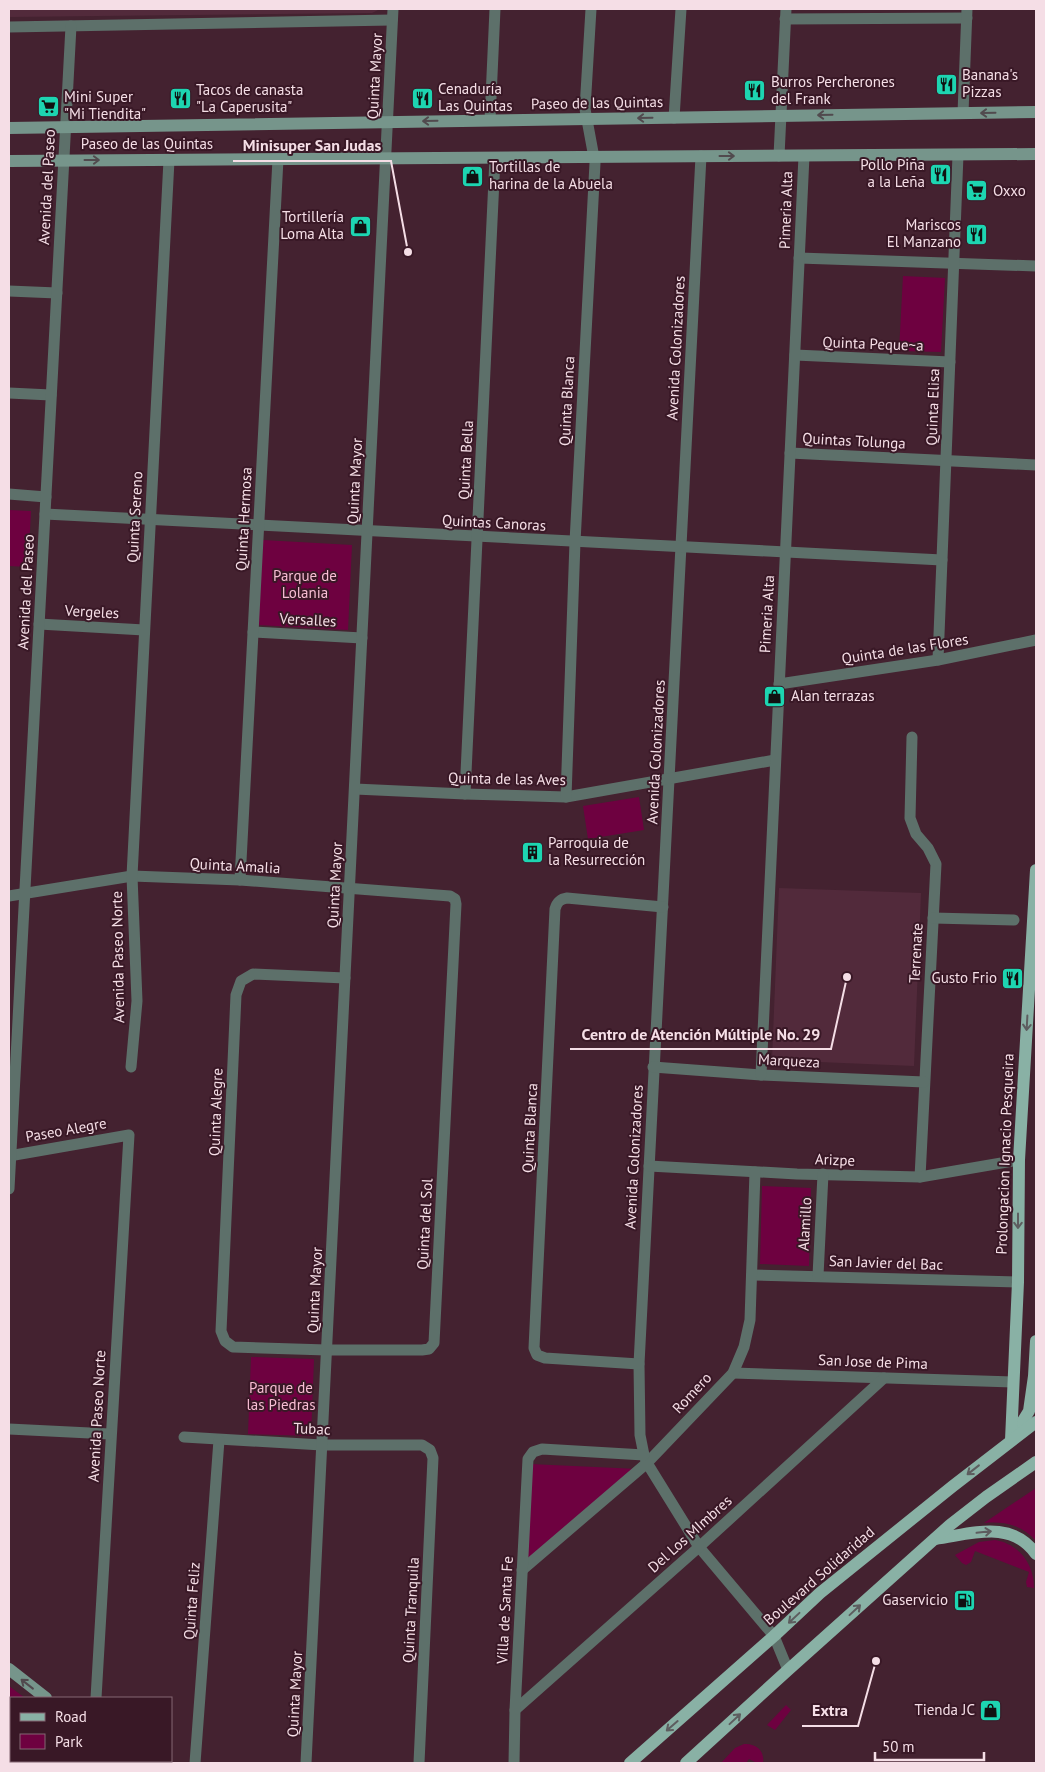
<svg xmlns="http://www.w3.org/2000/svg" width="1045" height="1772" font-family="'PT Sans',sans-serif">
<rect width="100%" height="100%" fill="#442230"/>
<g fill="#522a3b">
<path d="M9,9H380L372,13L9,17Z"/>
<path d="M779,888L921,893L914,1066L772,1060Z"/>
</g>
<g fill="#6e0140">
<path d="M903,276L945,278L941,352L899,351Z"/>
<path d="M9,510L31,511L28,567L9,566Z"/>
<path d="M263,540L352,545L348,630L258,625Z"/>
<path d="M639,797L644,830L588,839L583,806Z"/>
<path d="M762,1186L811,1188L809,1266L760,1264Z"/>
<path d="M251,1357L314,1359L311,1436L248,1434Z"/>
<path d="M530,1464L638,1469L523,1569Z"/>
<path d="M1036,1488V1541C1022,1525 1005,1521 984,1523Z"/>
<path d="M995,1540C1019,1544 1034,1564 1034,1588L1027,1587L1026,1582L1029,1572L975,1551L971,1562L966,1565L962,1563L955,1555L979,1542Z"/>
<path d="M9,1686L25,1698H11V1761H86V1763H9Z"/>
<path d="M786,1705L791,1710L775,1730L767,1725Z"/>
<path d="M744,1744C756,1743 765,1751 763,1763H757L749,1759L746,1763H721L735,1748Z"/>
</g>
<g fill="none" stroke-linecap="round" stroke-linejoin="round">
<g stroke="#5d706a" stroke-width="11">
<path d="M785,19L967,18"/>
<path d="M9,27L392,20"/>
<path d="M963,113L967,9"/>
<path d="M674,118L681,9"/>
<path d="M490,120L495,9"/>
<path d="M701,156L639,1364L640,1435L644,1455L647,1463L699,1547L774,1636L788,1670"/>
<path d="M779,156L786,9"/>
<path d="M799,258L1036,266"/>
<path d="M9,291L57,293"/>
<path d="M795,355L950,362"/>
<path d="M9,393L51,395"/>
<path d="M790,453L1036,465"/>
<path d="M9,494L46,497"/>
<path d="M45,514L942,560"/>
<path d="M39,624L144,630"/>
<path d="M253,632L362,638"/>
<path d="M938,660L958,155"/>
<path d="M779,684L938,660L1036,640"/>
<path d="M912,737L910,818L916,834L928,848L936,864L920,1177"/>
<path d="M355,789L465,794L566,797L775,760"/>
<path d="M465,794L495,158"/>
<path d="M566,797L575,542L595,163L585,109L591,9"/>
<path d="M240,880L278,159"/>
<path d="M9,896L132,876L240,880L450,896L455,899L456,904L434,1343L429,1349L422,1350H327L233,1347L225,1341L221,1331L236,995L241,981L253,974L345,978"/>
<path d="M933,918L1014,920"/>
<path d="M131,1067L137,1001L132,876L169,160"/>
<path d="M653,1067L761,1075L924,1082"/>
<path d="M761,1075L804,156"/>
<path d="M9,1156L129,1135L96,1698"/>
<path d="M649,1166L797,1174L920,1177L1019,1160"/>
<path d="M9,1189L71,26"/>
<path d="M752,1275L1018,1282"/>
<path d="M818,1276L823,1174"/>
<path d="M639,1364L545,1358L537,1355L534,1348L555,909C557,902 560,899 567,898L663,907"/>
<path d="M733,1373L1013,1382"/>
<path d="M9,1429L110,1434"/>
<path d="M184,1437L322,1445H422L430,1450L433,1458L419,1763"/>
<path d="M522,1570L647,1463L733,1373L744,1347L750,1320L755,1172"/>
<path d="M515,1710L699,1547L884,1378"/>
<path d="M93,1763V1761"/>
<path d="M195,1763L219,1440"/>
<path d="M306,1763L393,9"/>
<path d="M514,1763L515,1710L528,1459L533,1452L542,1449L644,1455"/>
</g>
<g stroke="#76958b" stroke-width="12">
<path d="M9,128L1036,112"/>
<path d="M9,161L1036,154"/>
<path d="M9,1669L46,1698"/>
<path d="M129,1761L132,1763"/>
</g>
<g stroke="#89b1a5" stroke-width="12">
<path d="M1015,1434L1029,1411L1034,1376L1036,1341"/>
<path d="M1011,1440L1018,1282L1019,1160L1036,870"/>
<path d="M935,1539C972,1534 1011,1519 1036,1554"/>
<path d="M630,1763L774,1636L820,1593L953,1486L1036,1422"/>
<path d="M686,1763L788,1670L950,1525L986,1497L1036,1462"/>
</g>
</g>
<defs><path id="oneway-shaft" d="M-6 0H5M1.5-3L5.5 0L1.5 3" fill="none" stroke-width="1.6" stroke-linecap="round" stroke-linejoin="round" transform="scale(1.25)"/></defs>
<g stroke="#514a4e">
<use href="#oneway-shaft" transform="translate(988 113) rotate(179)"/>
<use href="#oneway-shaft" transform="translate(825 115) rotate(179)"/>
<use href="#oneway-shaft" transform="translate(645 118) rotate(179)"/>
<use href="#oneway-shaft" transform="translate(430 121) rotate(179)"/>
<use href="#oneway-shaft" transform="translate(727 156)"/>
<use href="#oneway-shaft" transform="translate(92 160)"/>
<use href="#oneway-shaft" transform="translate(27 1684) rotate(-142)"/>
</g>
<g stroke="#5d5d5f">
<use href="#oneway-shaft" transform="translate(1027 1023) rotate(93)"/>
<use href="#oneway-shaft" transform="translate(1018 1221) rotate(90)"/>
<use href="#oneway-shaft" transform="translate(973 1470) rotate(142)"/>
<use href="#oneway-shaft" transform="translate(984 1532) rotate(-6)"/>
<use href="#oneway-shaft" transform="translate(855 1610) rotate(-43)"/>
<use href="#oneway-shaft" transform="translate(794 1618) rotate(137)"/>
<use href="#oneway-shaft" transform="translate(735 1719) rotate(-43)"/>
<use href="#oneway-shaft" transform="translate(672 1726) rotate(139)"/>
</g>
<defs>
<symbol id="restaurant-square" viewBox="-11 -11 22 22"><rect x="-9" y="-9" width="18" height="18" rx="4" fill="#1dd5b1" stroke="#391826"/><path d="M-5-6h1v4h1v-4h1v4h1v-4h1v5L-1.5 .5V6h-2V.5L-5-1ZM5-6V6H3V1.5H1.5Q1.5-4 5-6Z" fill="#111"/></symbol>
<symbol id="supermarket-square" viewBox="-11 -11 22 22"><rect x="-9" y="-9" width="18" height="18" rx="4" fill="#1dd5b1" stroke="#391826"/><path d="M-6-5.5h2.5l.6 2H6L4.5 2H-2.5L-4.4-4H-6ZM-1.5 3.2a1.3 1.3 0 1 0 .1 0ZM3 3.2a1.3 1.3 0 1 0 .1 0Z" fill="#111"/></symbol>
<symbol id="shop-square" viewBox="-11 -11 22 22"><rect x="-9" y="-9" width="18" height="18" rx="4" fill="#1dd5b1" stroke="#391826"/><path d="M-5-2.5h2.3a2.7 3.5 0 0 1 5.4 0H5L5.5 6h-11ZM-1.5-2.5h3a1.5 2.3 0 0 0-3 0Z" fill="#111"/></symbol>
<symbol id="building-square" viewBox="-11 -11 22 22"><rect x="-9" y="-9" width="18" height="18" rx="4" fill="#1dd5b1" stroke="#391826"/><path d="M-4-6H4V6H1V3H-1V6H-4ZM-2.5-4.3h1.7v1.8h-1.7ZM.8-4.3h1.7v1.8H.8ZM-2.5-1h1.7V.8h-1.7ZM.8-1h1.7V.8H.8Z" fill="#111"/></symbol>
<symbol id="fuel-square" viewBox="-11 -11 22 22"><rect x="-9" y="-9" width="18" height="18" rx="4" fill="#1dd5b1" stroke="#391826"/><path d="M-5.5-6h7V0h2V4h1.3V-2.5L3-4.5l.8-.8L6-3V5H2.5V1h-1V6h-7ZM-4.2-4.7v3.2H.2V-4.7Z" fill="#111"/></symbol>
</defs>
<g fill-rule="evenodd">
<use href="#restaurant-square" x="934" y="72" width="25" height="25"/>
<use href="#restaurant-square" x="742" y="78" width="25" height="25"/>
<use href="#restaurant-square" x="410" y="86" width="25" height="25"/>
<use href="#restaurant-square" x="168" y="86" width="25" height="25"/>
<use href="#supermarket-square" x="36" y="94" width="25" height="25"/>
<use href="#restaurant-square" x="928" y="162" width="25" height="25"/>
<use href="#shop-square" x="460" y="164" width="25" height="25"/>
<use href="#supermarket-square" x="964" y="178" width="25" height="25"/>
<use href="#shop-square" x="348" y="214" width="25" height="25"/>
<use href="#restaurant-square" x="964" y="222" width="25" height="25"/>
<use href="#shop-square" x="762" y="684" width="25" height="25"/>
<use href="#building-square" x="520" y="840" width="25" height="25"/>
<use href="#restaurant-square" x="1000" y="966" width="25" height="25"/>
<use href="#fuel-square" x="952" y="1588" width="25" height="25"/>
<use href="#shop-square" x="978" y="1698" width="25" height="25"/>
</g>
<g text-anchor="middle" stroke-width="4" stroke-linejoin="round" paint-order="stroke">
<g font-size="15" fill="#f5dee6" stroke="#391826" text-anchor="start">
<text x="962" y="80">Banana's<tspan x="962" dy="17">Pizzas</tspan></text>
<text x="771" y="87">Burros Percherones<tspan x="771" dy="17">del Frank</tspan></text>
<text x="438" y="94">Cenaduría<tspan x="438" dy="17">Las Quintas</tspan></text>
<text x="196" y="95">Tacos de canasta<tspan x="196" dy="17">"La Caperusita"</tspan></text>
<text x="64" y="102">Mini Super<tspan x="64" dy="17">"Mi Tiendita"</tspan></text>
<text x="925" y="170" text-anchor="end">Pollo Piña<tspan x="925" dy="17">a la Leña</tspan></text>
<text x="489" y="172">Tortillas de<tspan x="489" dy="17">harina de la Abuela</tspan></text>
<text x="993" y="196">Oxxo</text>
<text x="344" y="222" text-anchor="end">Tortillería<tspan x="344" dy="17">Loma Alta</tspan></text>
<text x="961" y="230" text-anchor="end">Mariscos<tspan x="961" dy="17">El Manzano</tspan></text>
<text x="791" y="701">Alan terrazas</text>
<text x="548" y="848">Parroquia de<tspan x="548" dy="17">la Resurrección</tspan></text>
<text x="997" y="983" text-anchor="end">Gusto Frio</text>
<text x="948" y="1605" text-anchor="end">Gaservicio</text>
<text x="975" y="1715" text-anchor="end">Tienda JC</text>
</g>
<g font-size="15" fill="#f5dee6" stroke="#391826">
<text transform="translate(375 76) rotate(-87)" y="5">Quinta Mayor</text>
<text transform="translate(597 103) rotate(-1)" y="5">Paseo de las Quintas</text>
<text x="147" y="149">Paseo de las Quintas</text>
<text transform="translate(47 187) rotate(-87)" y="5">Avenida del Paseo</text>
<text transform="translate(786 210) rotate(-88)" y="5">Pimeria Alta</text>
<text transform="translate(873 344) rotate(2)" y="5">Quinta Peque~a</text>
<text transform="translate(676 348) rotate(-87)" y="5">Avenida Colonizadores</text>
<text transform="translate(567 401) rotate(-87)" y="5">Quinta Blanca</text>
<text transform="translate(933 407) rotate(-88)" y="5">Quinta Elisa</text>
<text transform="translate(854 441) rotate(3)" y="5">Quintas Tolunga</text>
<text transform="translate(466 460) rotate(-87)" y="5">Quinta Bella</text>
<text transform="translate(355 481) rotate(-87)" y="5">Quinta Mayor</text>
<text transform="translate(135 517) rotate(-87)" y="5">Quinta Sereno</text>
<text transform="translate(244 519) rotate(-87)" y="5">Quinta Hermosa</text>
<text transform="translate(494 523) rotate(3)" y="5">Quintas Canoras</text>
<text transform="translate(26 592) rotate(-87)" y="5">Avenida del Paseo</text>
<text transform="translate(92 612) rotate(3)" y="5">Vergeles</text>
<text transform="translate(767 614) rotate(-87)" y="5">Pimeria Alta</text>
<text transform="translate(308 620) rotate(3)" y="5">Versalles</text>
<text transform="translate(905 649) rotate(-9)" y="5">Quinta de las Flores</text>
<text transform="translate(656 752) rotate(-87)" y="5">Avenida Colonizadores</text>
<text transform="translate(507 779) rotate(1)" y="5">Quinta de las Aves</text>
<text transform="translate(235 866) rotate(3)" y="5">Quinta Amalia</text>
<text transform="translate(335 885) rotate(-87)" y="5">Quinta Mayor</text>
<text transform="translate(916 953) rotate(-87)" y="5">Terrenate</text>
<text transform="translate(118 957) rotate(-91)" y="5">Avenida Paseo Norte</text>
<text transform="translate(789 1061) rotate(3)" y="5">Marqueza</text>
<text transform="translate(216 1112) rotate(-88)" y="5">Quinta Alegre</text>
<text transform="translate(530 1128) rotate(-87)" y="5">Quinta Blanca</text>
<text transform="translate(66 1130) rotate(-10)" y="5">Paseo Alegre</text>
<text transform="translate(1005 1154) rotate(-88)" y="5">Prolongacion Ignacio Pesqueira</text>
<text transform="translate(634 1157) rotate(-87)" y="5">Avenida Colonizadores</text>
<text transform="translate(835 1160) rotate(2)" y="5">Arizpe</text>
<text transform="translate(425 1224) rotate(-87)" y="5">Quinta del Sol</text>
<text transform="translate(805 1224) rotate(-87)" y="5">Alamillo</text>
<text transform="translate(886 1263) rotate(2)" y="5">San Javier del Bac</text>
<text transform="translate(315 1290) rotate(-87)" y="5">Quinta Mayor</text>
<text transform="translate(873 1362) rotate(2)" y="5">San Jose de Pima</text>
<text transform="translate(692 1393) rotate(-47)" y="5">Romero</text>
<text transform="translate(97 1416) rotate(-87)" y="5">Avenida Paseo Norte</text>
<text transform="translate(312 1429) rotate(2)" y="5">Tubac</text>
<text transform="translate(690 1534) rotate(-42)" y="5">Del Los MImbres</text>
<text transform="translate(819 1576) rotate(-41)" y="5">Boulevard Solidaridad</text>
<text transform="translate(192 1601) rotate(-86)" y="5">Quinta Feliz</text>
<text transform="translate(411 1610) rotate(-87)" y="5">Quinta Tranquila</text>
<text transform="translate(505 1610) rotate(-87)" y="5">Villa de Santa Fe</text>
<text transform="translate(295 1694) rotate(-87)" y="5">Quinta Mayor</text>
</g>
<g font-size="15" fill="#f8bed4" stroke="#391826">
<text x="305" y="581">Parque de<tspan x="305" dy="17">Lolania</tspan></text>
<text x="281" y="1393">Parque de<tspan x="281" dy="17">las Piedras</tspan></text>
</g>
</g>
<path fill="none" stroke="#f5dee6" stroke-width="2" d="M408 252L391 161H233M847 977L831 1049H570M876 1661L858 1726H802"/>
<g fill="#f5dee6" stroke="#391826" stroke-width="2">
<circle cx="408" cy="252" r="5"/>
<circle cx="847" cy="977" r="5"/>
<circle cx="876" cy="1661" r="5"/>
</g>
<g font-size="16" text-anchor="middle" font-weight="bold" fill="#f5dee6" stroke="#391826" stroke-width="4" stroke-linejoin="round" paint-order="stroke">
<text x="312" y="151">Minisuper San Judas</text>
<text x="701" y="1040">Centro de Atención Múltiple No. 29</text>
<text x="830" y="1716">Extra</text>
</g>
<rect width="1045" height="1772" fill="none" stroke="#f5dee6" stroke-width="20"/>
<rect x="10" y="1697" width="162" height="65" fill="#391826" stroke="#846773"/>
<rect x="20" y="1713" width="25" height="8" fill="#89b1a5" stroke="#846773"/>
<text x="55" y="1722" font-size="15" fill="#f5dee6">Road</text>
<rect x="20" y="1734" width="25" height="15" fill="#6e0140" stroke="#846773"/>
<text x="55" y="1747" font-size="15" fill="#f5dee6">Park</text>
<path d="M875 1752v8h109v-8" fill="none" stroke="#f5dee6" stroke-width="2.5"/>
<text x="882" y="1752" font-size="15" fill="#f5dee6" stroke="#391826" stroke-width="4" paint-order="stroke">50 m</text>
</svg>
